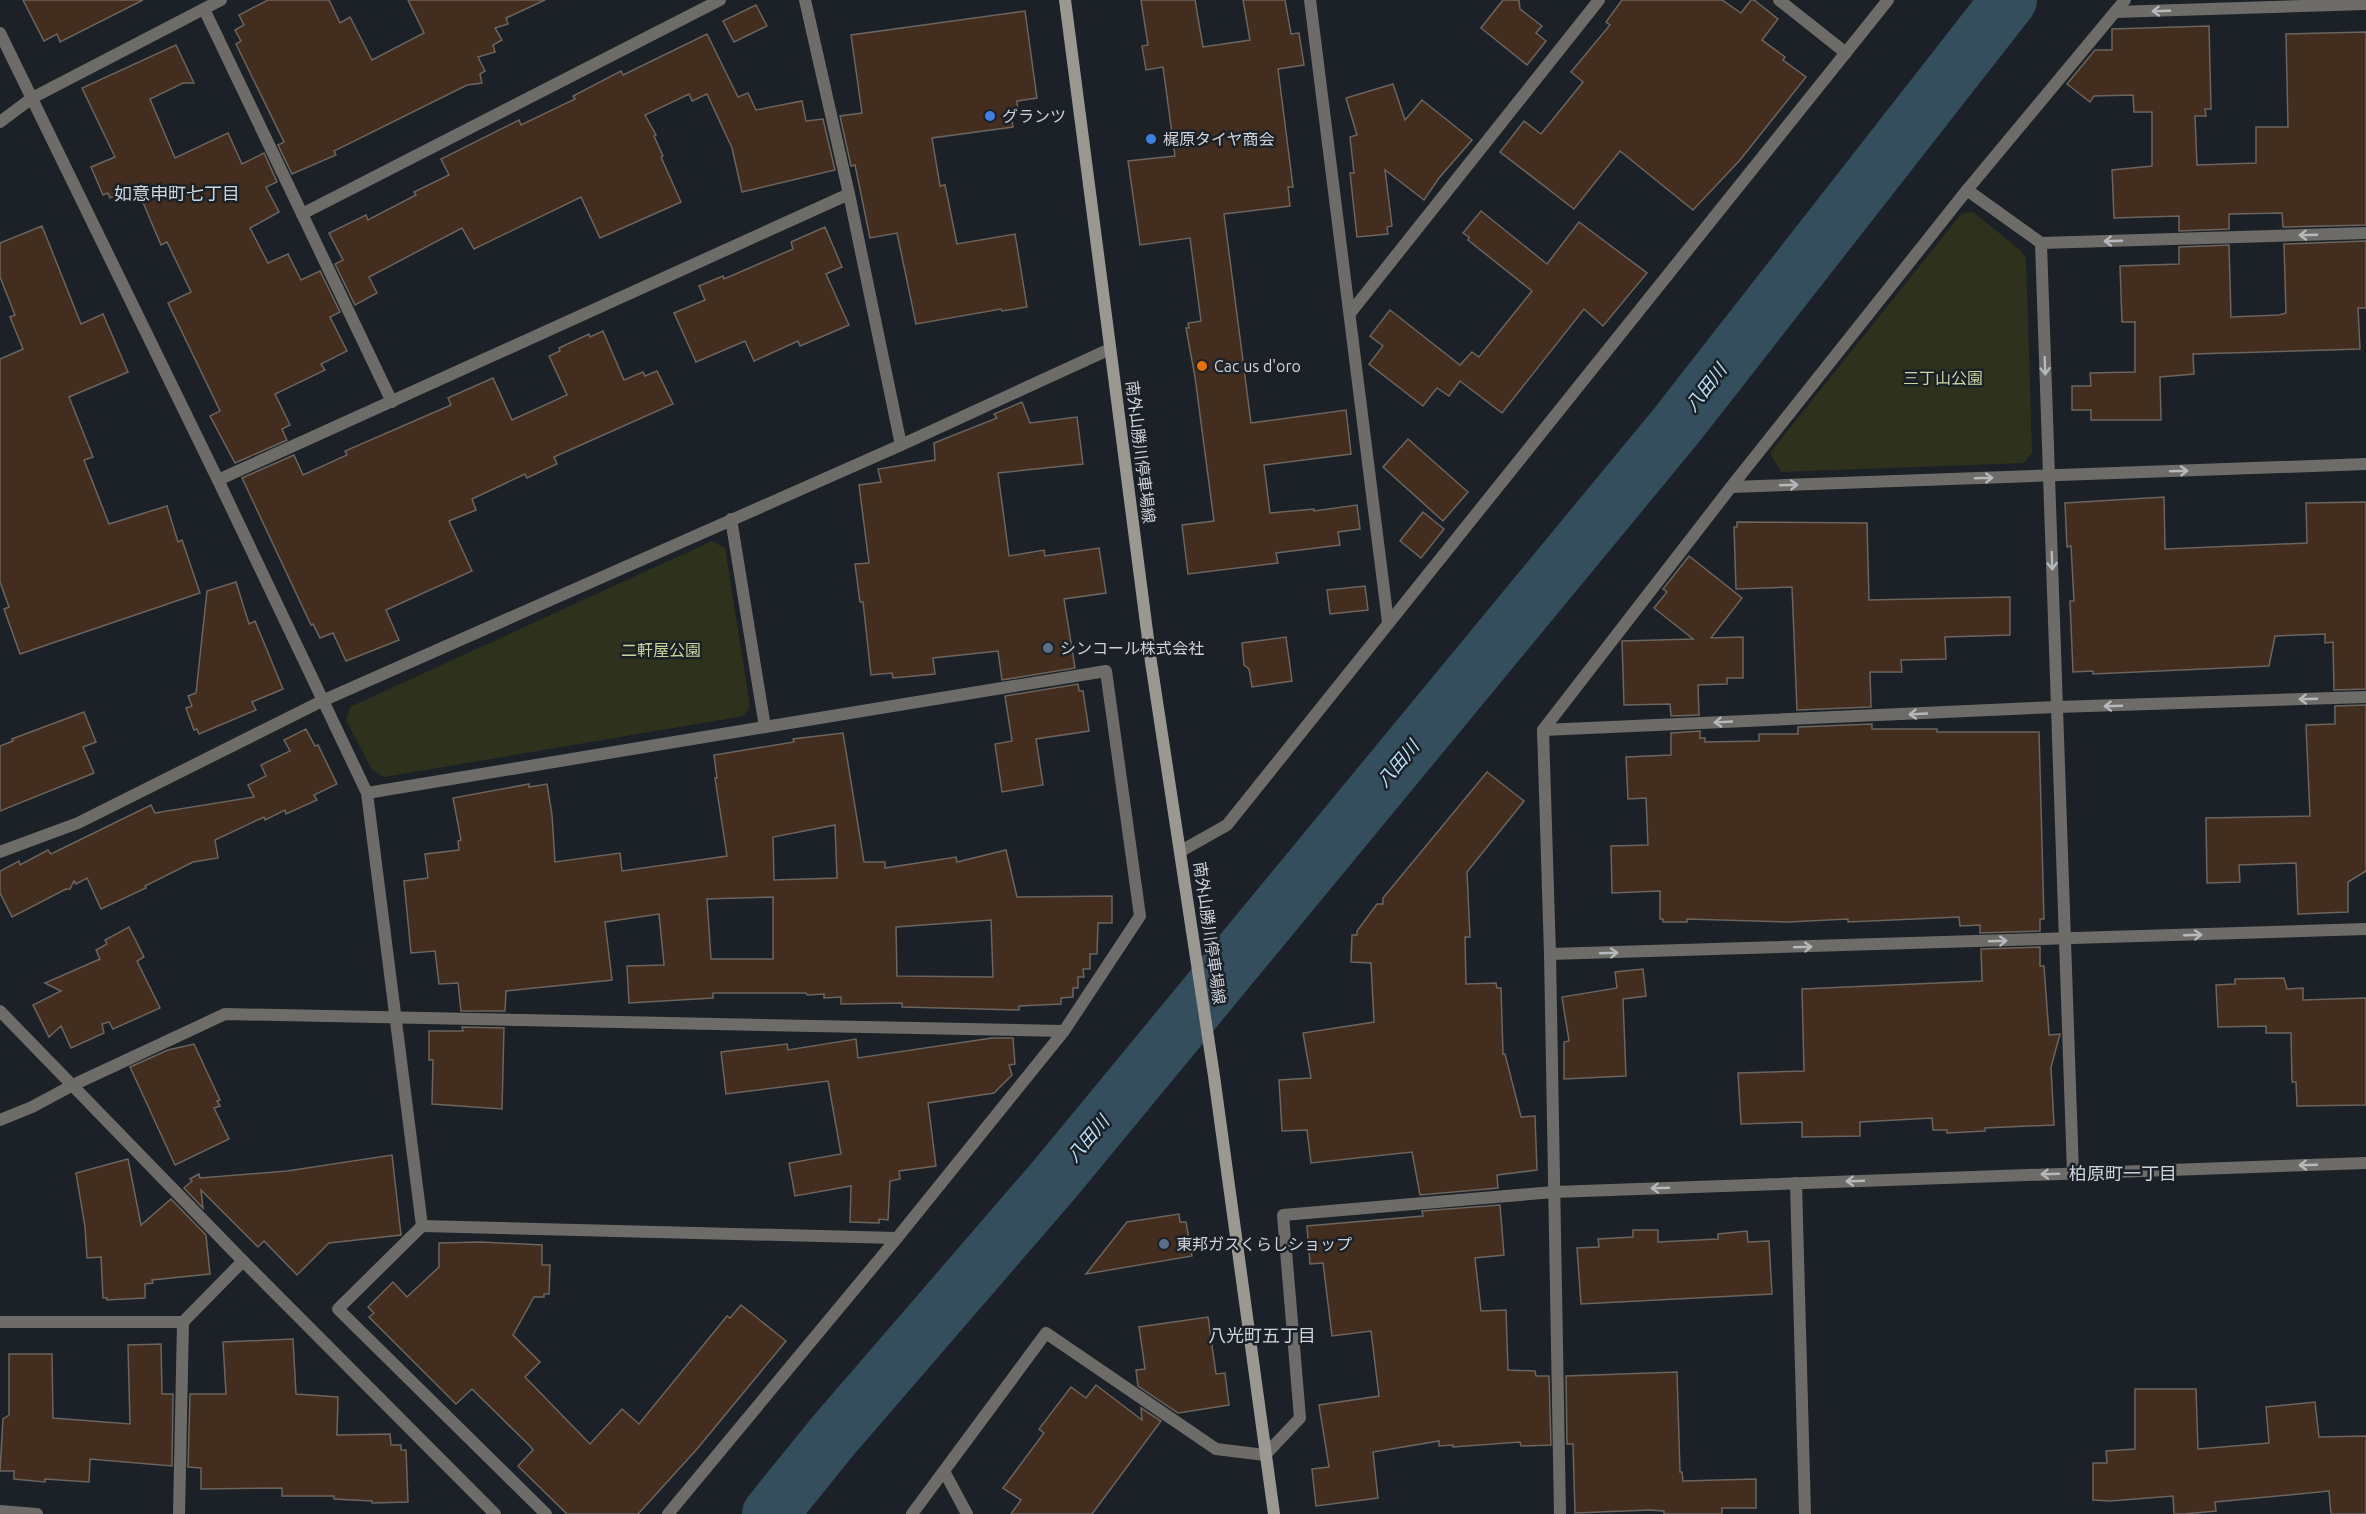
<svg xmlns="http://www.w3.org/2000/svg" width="2366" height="1514" font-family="Ubuntu,'Noto Sans JP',sans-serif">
<rect width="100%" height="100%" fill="#1b2127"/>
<g fill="#2e321d">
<path d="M1973,212L2020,250L2026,258L2032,453L2024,463L1781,472L1770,453L1962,213Z"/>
<path d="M712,541L725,548L750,706L744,716L384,777L372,770L346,720L350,707Z"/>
</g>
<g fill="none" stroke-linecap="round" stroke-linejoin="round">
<path stroke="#344e5d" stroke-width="56" d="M770,1514L833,1436L1054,1180L1676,426L2009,0"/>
</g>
<g fill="#422d1e" stroke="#6c645e" stroke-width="1.5" fill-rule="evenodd">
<path d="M23,0H143L60,42L57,34L44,41Z"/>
<path d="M268,0H329L340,23L350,17L372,60L424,33L408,0H545L506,18L508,24L495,28L502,40L493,45L495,52L478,57L485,71L480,74L482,83L467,85L334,151L336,155L292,174L278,145L284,142L236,44L241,41L235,30L244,25L239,15Z"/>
<path d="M1141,0H1195L1203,47L1250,40L1243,0H1285L1291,34L1299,33L1304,65L1278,69L1293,187H1288L1290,206L1224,214L1251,423L1346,410L1351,454L1264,465L1270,513L1314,509V511L1357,505L1360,529L1338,532L1340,545L1276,553L1278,563L1188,574L1182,525L1214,521L1195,377L1186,328H1189L1188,323L1201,321L1190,238L1140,245L1128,161L1175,156L1163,67L1146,70L1142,46L1148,45Z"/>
<path d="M1503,0H1519L1520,9L1542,26L1536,33L1546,41L1527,65L1481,28Z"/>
<path d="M1622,0H1722L1741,13L1751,0H1754L1778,19L1762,40L1785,57L1783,60L1806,77L1740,160L1693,210L1620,151L1574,209L1500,152L1524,121L1541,134L1583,82L1571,72L1610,25L1606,22Z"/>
<path d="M756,5L767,26L734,42L723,21Z"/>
<path d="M1025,11L1037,98L1017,101L1018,113L1011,114L1013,127L932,138L940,186L945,185L957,244L1015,234L1027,307L1002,311L1001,309L916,324L897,233L870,238L855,165L851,166L840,116L862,113L851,35Z"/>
<path d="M2209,26L2211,109H2205L2206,116H2195L2197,165L2256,163V127H2288L2286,34L2366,32V225L2283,227L2282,213L2229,214V229L2179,231V216L2114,218L2112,170L2152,166V112H2134L2133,95L2094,96L2090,102L2067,84L2095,50H2112V29Z"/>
<path d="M707,34L738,97L748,93L756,110L802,101L806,121L823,119L835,170L742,192L732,148L707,94L692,101L689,94L645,115L656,135L654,136L663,156L661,157L681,202L600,238L581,197L474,249L462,228L369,277L377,293L355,305L335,264L343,260L329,233L366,215L368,220L416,195L414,192L449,175L441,159L519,120L521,125L575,99L573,96L621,71L623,75Z"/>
<path d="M176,45L194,83H183L150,99L175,158L228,133L242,164L264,153L277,182L266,187L279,212L250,228L268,263L288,254L301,280L320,271L340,312L330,317L347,351L321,364L325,370L275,394L290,425L282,429L287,440L235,463L210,416L220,411L168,303L191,292L167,242L161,245L136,186L110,198L108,193L103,195L91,167L115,157L82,88Z"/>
<path d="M1393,84L1405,120L1422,100L1472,140L1439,178L1424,200L1385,170L1392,226L1387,227L1388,234L1357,237L1350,173H1354L1350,137L1357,135L1346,98Z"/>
<path d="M1481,211L1547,264L1579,222L1647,273L1603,326L1584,309L1502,413L1460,381L1449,396L1437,388L1423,406L1369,364L1383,346L1370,336L1390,310L1460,365L1472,352L1479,357L1532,291L1468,240L1469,237L1463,233Z"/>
<path d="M42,226L81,324L103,314L128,372L69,397L93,457L84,460L109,524L167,506L178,542L182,540L200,593L20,654L4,609L9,607L0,582V359L23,349L10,317L15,315L0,277V243Z"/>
<path d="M825,227L842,267L826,274L849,325L800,346L798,341L754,361L745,341L696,362L674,313L705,300L699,286L723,276L724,279L793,249L791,242Z"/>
<path d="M2366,241V308H2358L2360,349L2193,354L2194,374L2160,377L2161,420H2091V410H2072V386H2091L2090,373L2135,372V322H2122L2120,266L2179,264V247L2229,245L2231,317L2279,315L2286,313L2284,244Z"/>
<path d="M603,331L624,380L643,372L645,376L657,371L673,404L554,457L557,464L527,478L525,474L472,499L476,510L449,521L472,571L386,610L399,640L346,661L333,633L320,638L313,624L311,625L242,478L294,455L303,475L347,455L345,451L451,405L448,398L493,378L512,420L567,395L549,356L560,351L559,348L589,334L590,337Z"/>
<path d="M1022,402L1030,423L1077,417L1083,464L998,473L1009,556L1044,550L1045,556L1099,548L1106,593L1064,599L1075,668L1002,680L998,651L933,658L935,674L893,678L892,673L871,675L863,602H860L855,564L869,563L859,485L881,482L878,469L935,460L934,443L997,418L994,414Z"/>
<path d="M1408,439L1468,492L1443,521L1383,467Z"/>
<path d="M2164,497L2165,549L2307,543L2306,503L2366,502V689L2334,690L2333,642L2325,643V634L2275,636L2269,666L2093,674V671L2073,672L2070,601H2074L2071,546L2067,547L2065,503Z"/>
<path d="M1423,512L1444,529L1421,558L1400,541Z"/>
<path d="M1737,522L1867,523L1869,600L2010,597V635L1945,637L1946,659L1901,660L1902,672H1870L1871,707L1797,710L1792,587L1736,589L1734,527H1737Z"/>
<path d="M1689,556L1742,598L1711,638L1743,637V678H1727V684L1698,685L1699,715L1671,716L1670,704L1624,705L1622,641L1693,639L1654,608L1667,592L1663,589Z"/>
<path d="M236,582L249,624L255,621L283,689L252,702L256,710L199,734L197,729L194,730L186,708L192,706L188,696L196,693L207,591Z"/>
<path d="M1365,586L1368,610L1330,614L1327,590Z"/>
<path d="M1286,637L1292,681L1252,687L1249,669L1244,665L1242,643Z"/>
<path d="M1078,684L1079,691H1083L1089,731L1036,739L1043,785L1002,792L995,744L1012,741L1005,696Z"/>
<path d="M2366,705V871L2348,882V912L2298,914L2296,863L2239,865L2240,882L2207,883L2206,818L2310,816L2306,725L2335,724V706Z"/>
<path d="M84,712L96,742L83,747L94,773L0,811V746L13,741L12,739Z"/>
<path d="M1872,724V729H1937V732H2039L2044,919H2040V931L1980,933V925L1960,926L1959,917L1848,922V919L1788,922L1687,919V922H1663V919H1660V891L1612,893L1611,846L1648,845L1646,798L1628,799L1626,757L1671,755V733L1700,731V738H1705V742L1759,741V734H1798V727Z"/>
<path d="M306,729L315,746L318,745L337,784L314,795L317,800L286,814L285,810L265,820L264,817L215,840L218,858L193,862L145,886L146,888L101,909L87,878L76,884L74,881L70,889H66L12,917L0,893V871L19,861L20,865L48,850L51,854L151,805L155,813L254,797L248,785L266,776L261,765L290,751L284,740Z"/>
<path d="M843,733L864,862H885V868L956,857L957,862L1006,850L1017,897L1112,896V923H1098L1097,954H1090V969H1083L1084,977H1078V988H1073V997L1061,998V1004L1019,1006V1010L902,1007V1003L841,1004V997L824,998V994L807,995L806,993H713V998L629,1003L627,966L664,965L659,914L605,922L612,980L506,991L505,1011H461L458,983L439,984L435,951L411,953L404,881L428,878L425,854L459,850L458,841L461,840L453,798L529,784V787L547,784L552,815L555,862L620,853L622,871L727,856L715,778H717L714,755L794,742L793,739ZM835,825L837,878L774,880L773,837ZM773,897V959H711L707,899ZM991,920L993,977L897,976L896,927Z"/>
<path d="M1487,772L1524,801L1467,872L1470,937H1465L1466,984L1496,983L1497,988H1501L1503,1054H1505L1521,1117L1535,1116L1537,1170L1497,1175L1498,1188L1420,1195L1412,1152L1311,1163L1307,1130L1282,1131L1279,1080L1311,1078L1303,1033L1374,1022L1371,963L1351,962L1352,935H1357V931L1377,904H1383V898Z"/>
<path d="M129,927L144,957L137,961L160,1008L113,1029L109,1022L102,1024L104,1033L71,1048L61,1026L49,1037L33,1005L61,991L45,983L100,959L96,950L107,944L105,940Z"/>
<path d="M2040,947V966H2044L2049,1035L2060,1034L2051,1067L2054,1125L1985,1128V1131L1947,1133V1130H1933L1932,1118L1860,1122V1136L1802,1137V1122L1741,1124L1738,1073L1804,1071L1802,989L1982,981L1981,949Z"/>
<path d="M1643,969L1646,996L1623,999L1626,1076L1564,1079V1042L1569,1041L1562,997L1617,988L1615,972Z"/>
<path d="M2284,978L2287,989L2303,988V1000L2366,998V1105L2297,1106L2296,1082H2292L2291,1033H2266V1026L2218,1027L2216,985L2235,984V979Z"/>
<path d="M462,1027L504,1028L502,1109L432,1104L433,1060H429V1031H463Z"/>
<path d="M992,1038H1013L1015,1064L1009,1065L1012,1075L994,1093L928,1103L936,1166L899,1171L900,1179L890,1181L888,1220L879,1219V1223L850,1222L851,1186L795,1196L789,1163L841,1154L828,1081L726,1094L721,1052L787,1044L788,1050L856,1039L858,1058Z"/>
<path d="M194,1044L220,1100L217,1101L220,1106L214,1108L229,1139L175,1165L130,1067L168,1050Z"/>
<path d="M392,1155L401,1235L329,1243L297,1275L264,1241L258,1247L201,1190L203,1208L184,1188L192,1181L190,1179L199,1174L200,1178L287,1171Z"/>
<path d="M128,1159L141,1225L171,1199L206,1235L210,1274L152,1280L153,1283L145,1284V1298L107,1300V1298H103L101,1257L87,1258L85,1227L76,1173Z"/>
<path d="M1500,1205L1504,1255L1475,1258L1481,1311L1506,1310L1508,1370L1535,1371L1536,1376H1549L1551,1445L1521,1446L1520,1442L1453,1447V1445L1439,1446V1441L1373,1452L1378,1498L1316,1506L1312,1469L1329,1467L1319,1405L1379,1396L1371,1331L1332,1336L1323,1263L1310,1264L1307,1226L1423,1216L1422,1211Z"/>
<path d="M1179,1214L1180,1222H1186L1192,1256L1086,1274L1127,1222Z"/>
<path d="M1633,1230H1658V1242L1718,1239V1234L1747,1231L1748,1242L1769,1241L1772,1294L1581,1304L1577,1248L1599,1247L1598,1239L1633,1237Z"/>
<path d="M480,1242L542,1245V1265H550L549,1294H544V1297H534L513,1335L540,1362L525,1377L590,1444L622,1409L639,1424L727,1316L730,1318L741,1305L786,1341L697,1449L638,1514H567L518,1466L533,1450L530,1446L472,1389L456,1404L369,1317L374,1313L368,1307L393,1282L407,1297L439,1267V1243Z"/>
<path d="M1208,1317L1216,1374L1225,1373L1229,1405L1178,1413L1138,1386L1136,1370L1145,1369L1139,1327Z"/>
<path d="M293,1339L296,1394L338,1397L337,1435L390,1434L391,1445H401V1450H406L408,1502L372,1503V1501L334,1499V1496H282V1488L201,1489V1468L188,1467L190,1394H226L223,1342Z"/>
<path d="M161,1344L162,1394H173L172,1466L90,1459L89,1482L45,1479V1482L14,1479V1471H0L3,1419L9,1415V1354H52L53,1418L130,1424L128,1345Z"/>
<path d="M1677,1372L1680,1472H1682L1683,1481L1756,1479V1508H1722V1514H1664V1511L1650,1510L1575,1513L1573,1444H1567L1566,1376Z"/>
<path d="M1096,1385L1142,1420L1141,1408L1161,1421L1092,1514H1011L1021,1500L1003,1488L1044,1433L1039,1429L1071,1387L1086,1398Z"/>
<path d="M2135,1389H2196L2198,1449L2269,1443L2266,1407L2315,1402L2319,1437L2366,1436V1514H2331L2329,1491L2215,1502L2216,1511L2183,1514H2174L2173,1496L2110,1501L2093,1500V1463H2107L2106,1451L2135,1449Z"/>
</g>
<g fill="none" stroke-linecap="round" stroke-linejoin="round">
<g stroke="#6d6c68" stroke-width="12">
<path d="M805,0L849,194L901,445"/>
<path d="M1310,0L1388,622"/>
<path d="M1779,0L1846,53"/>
<path d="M204,9L392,402"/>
<path d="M2115,12L2366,4"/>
<path d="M0,33L218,480L367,793L422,1226L338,1309L546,1514"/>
<path d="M0,122L32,98L221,0"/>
<path d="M1967,190L2041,243"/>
<path d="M302,214L720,0"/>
<path d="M1351,312L1599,0"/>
<path d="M218,480L849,194"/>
<path d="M1731,487L2366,464"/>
<path d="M1543,730L2057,707L2366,697"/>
<path d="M367,793L765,727L731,519"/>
<path d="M1181,851L1227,825L1888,0"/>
<path d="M0,852L78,823L322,701L901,445L1110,349"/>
<path d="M1550,954L2366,929"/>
<path d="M0,1120L32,1107L73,1085L225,1014L1064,1031"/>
<path d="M2073,1173L2041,243L2366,233"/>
<path d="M1796,1183L1805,1514"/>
<path d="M422,1226L897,1238"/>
<path d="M0,1322H183L243,1261"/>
<path d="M944,1471L967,1514"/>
<path d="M0,1511L37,1514"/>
<path d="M179,1514L183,1322"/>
<path d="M668,1514L897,1238L1064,1031L1140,916L1106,671L765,727"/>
<path d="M912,1514L1046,1333L1216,1449L1265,1455L1300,1418L1283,1215L1554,1192L2366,1163"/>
<path d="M1560,1514L1550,954L1543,730L1731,487L1967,190L2125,0"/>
</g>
<path stroke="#6d6c68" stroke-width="12" d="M0,1011L243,1261L495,1514"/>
<path stroke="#9a9891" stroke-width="12" d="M1065,0L1151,662L1214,1076L1274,1514"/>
</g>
<defs><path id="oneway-shaft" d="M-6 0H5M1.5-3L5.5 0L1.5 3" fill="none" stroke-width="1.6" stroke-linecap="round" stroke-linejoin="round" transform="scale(1.5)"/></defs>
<g stroke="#b6b9bb">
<use href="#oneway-shaft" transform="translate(2161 11) rotate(178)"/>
<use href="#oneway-shaft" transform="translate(2308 235) rotate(178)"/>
<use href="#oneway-shaft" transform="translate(2113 241) rotate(178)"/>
<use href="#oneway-shaft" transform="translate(2045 366) rotate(88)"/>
<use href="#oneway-shaft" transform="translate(2179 471) rotate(-2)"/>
<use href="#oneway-shaft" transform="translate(1984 478) rotate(-2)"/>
<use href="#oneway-shaft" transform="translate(1789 485) rotate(-2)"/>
<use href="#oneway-shaft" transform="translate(2052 561) rotate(88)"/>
<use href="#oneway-shaft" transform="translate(2308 699) rotate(178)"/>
<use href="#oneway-shaft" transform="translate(2113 706) rotate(178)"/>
<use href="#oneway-shaft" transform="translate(1918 714) rotate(177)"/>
<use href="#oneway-shaft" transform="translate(1723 722) rotate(177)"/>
<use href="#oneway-shaft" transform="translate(2193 935) rotate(-2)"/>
<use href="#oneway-shaft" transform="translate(1998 941) rotate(-2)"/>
<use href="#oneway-shaft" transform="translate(1803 947) rotate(-2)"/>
<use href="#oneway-shaft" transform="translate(1609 953) rotate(-2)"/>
<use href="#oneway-shaft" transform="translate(2308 1165) rotate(178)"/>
<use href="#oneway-shaft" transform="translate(2050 1174) rotate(178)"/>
<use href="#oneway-shaft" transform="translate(1855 1181) rotate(178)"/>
<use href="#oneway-shaft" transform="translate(1660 1188) rotate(178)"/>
</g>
<g fill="#3f7fe0" stroke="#1b2127" stroke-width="2">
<circle cx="990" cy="116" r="6"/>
<circle cx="1151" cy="139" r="6"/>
</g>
<circle fill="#e8710a" stroke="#1b2127" stroke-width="2" cx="1202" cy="366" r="6"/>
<g fill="#5c6f8a" stroke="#1b2127" stroke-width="2">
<circle cx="1048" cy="648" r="6"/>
<circle cx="1164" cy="1244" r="6"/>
</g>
<g text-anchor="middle" stroke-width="5" stroke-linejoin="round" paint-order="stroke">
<g font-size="16" fill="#cfd3d7" stroke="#1b2127" text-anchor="start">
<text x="1002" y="122">グランツ</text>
<text x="1163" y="145">梶原タイヤ商会</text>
<text x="1214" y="372">Cac us d'oro</text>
<text x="1060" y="654">シンコール株式会社</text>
<text x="1176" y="1250">東邦ガスくらしショップ</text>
</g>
<g font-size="16" fill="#cad5a0" stroke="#1b2127">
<text x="1943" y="384">三丁山公園</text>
<text x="661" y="656">二軒屋公園</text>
</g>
<g font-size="16" fill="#cfd3d7" stroke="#1b2127">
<text transform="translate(1141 452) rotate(83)" y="6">南外山勝川停車場線</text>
<text transform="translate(1210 933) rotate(82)" y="6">南外山勝川停車場線</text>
</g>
<g font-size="18" fill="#cdd6dd" stroke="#1b2127">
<text x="177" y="200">如意申町七丁目</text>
<text x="2123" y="1180">柏原町一丁目</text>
<text x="1262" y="1342">八光町五丁目</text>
</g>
<g font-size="18" font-style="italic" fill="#b7e2fb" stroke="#1b2127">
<text transform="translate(1706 388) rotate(-52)" y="6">八田川</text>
<text transform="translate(1398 764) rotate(-50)" y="6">八田川</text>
<text transform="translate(1088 1139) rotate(-50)" y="6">八田川</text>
</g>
</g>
</svg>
